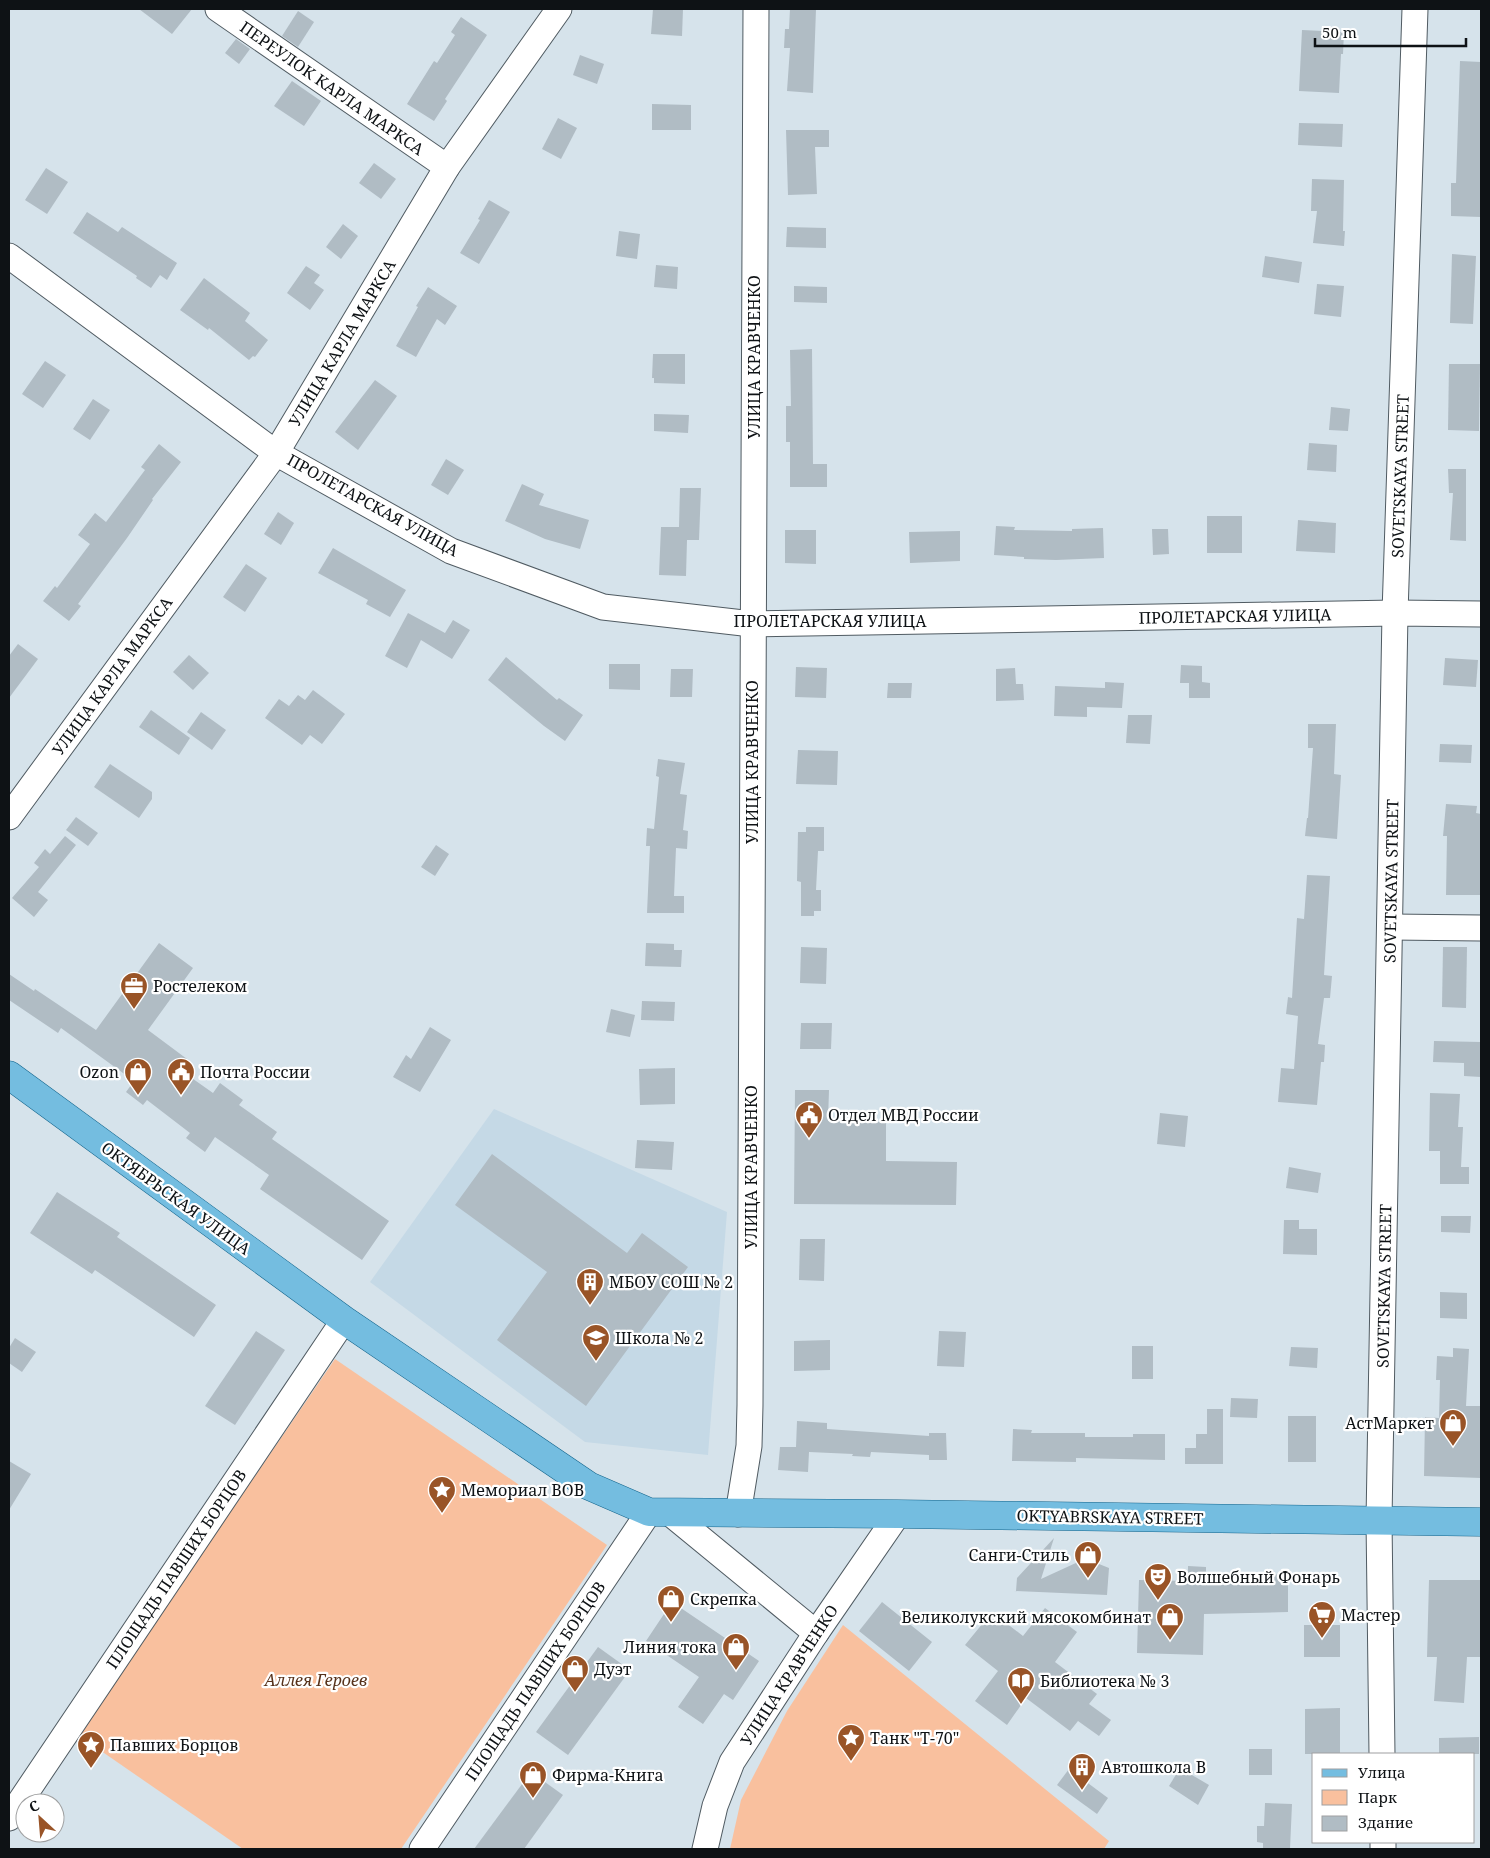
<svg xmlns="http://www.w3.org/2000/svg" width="1490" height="1858" font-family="'Noto Serif',serif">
<rect width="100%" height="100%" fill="#d6e3eb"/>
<path fill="#c5d9e6" d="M494,1109L727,1212L708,1455L585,1442L370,1282Z"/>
<g fill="#f9c09e">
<path d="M335,1359L607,1545L401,1849H243L78,1735Z"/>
<path d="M843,1625L1109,1841L1104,1849H730L741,1800L787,1711Z"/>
</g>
<g fill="#b0bcc4">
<path d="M139,9H192L172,34Z"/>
<path d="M653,9H683L682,36L651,34Z"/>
<path d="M790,9H816L813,93L787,91L790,48H784L785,29H789Z"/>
<path d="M298,11L314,22L298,47L282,36Z"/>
<path d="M461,17L487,35L445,99L447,101L434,121L407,104L434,61L437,63L455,35L451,32Z"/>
<path d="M1302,30L1344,32L1343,54H1341L1339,93L1299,91Z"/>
<path d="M236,39L250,49L239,64L225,53Z"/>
<path d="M580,55L604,64L597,84L573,75Z"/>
<path d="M1460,61L1481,62V217L1451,216V183H1456Z"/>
<path d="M292,81L321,101L304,126L274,106Z"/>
<path d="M652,104L691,105V130H652Z"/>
<path d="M558,118L577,128L561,159L542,149Z"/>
<path d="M1299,123L1343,124L1342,147L1298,145Z"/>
<path d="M786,130H829V147H815L817,194L788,195Z"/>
<path d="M374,163L396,179L381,199L359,183Z"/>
<path d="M46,168L68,182L47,214L25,200Z"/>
<path d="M1312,179L1344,180L1343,231H1345L1344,246L1313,243L1317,211H1311Z"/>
<path d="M489,200L510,212L479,264L460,253L480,220L478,219Z"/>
<path d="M87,212L118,232L122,227L177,263L167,280L160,275L151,288L136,278L137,276L73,233Z"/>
<path d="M343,224L358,236L341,259L326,247Z"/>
<path d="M787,227L826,228V248L786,247Z"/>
<path d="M619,231L640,234L637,259L616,256Z"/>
<path d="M1452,254L1476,256L1473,324L1450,323Z"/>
<path d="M1265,256L1302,262L1299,283L1262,277Z"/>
<path d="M656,265L678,267L677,289L654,287Z"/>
<path d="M306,266L320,275L314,283L324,290L310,310L287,293Z"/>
<path d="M204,278L250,313L245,321L268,340L255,357L253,356L249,360L209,328L208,330L180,310Z"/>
<path d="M1317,284L1344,286L1341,317L1314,314Z"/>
<path d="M794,286L827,287V303L794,302Z"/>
<path d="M428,287L457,306L445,325L437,319L416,357L396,346L418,307L416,306Z"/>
<path d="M812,349L813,464H827V487H790V442H786V406H791L790,350Z"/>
<path d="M653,354H685V384L654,383V378H652Z"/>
<path d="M45,361L66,375L43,408L22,394Z"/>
<path d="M1449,364H1480L1479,431L1448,430Z"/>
<path d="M375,380L397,396L358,450L335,432Z"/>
<path d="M93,399L110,410L90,440L73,429Z"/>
<path d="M1331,407L1350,409L1348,431L1329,430Z"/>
<path d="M654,414L689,415L688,433L654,431Z"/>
<path d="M1309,443L1337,445L1336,472L1307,470Z"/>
<path d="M159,444L181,462L152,499L153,500L127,538L78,604L81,606L69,621L43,601L55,586L57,588L90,544L78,535L95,513L106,522L145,470L141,467Z"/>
<path d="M446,459L464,470L448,495L431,485Z"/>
<path d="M1448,469H1466V541L1450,540L1453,493H1449Z"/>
<path d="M522,484L544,494L539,505L589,520L580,549L545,539L505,521Z"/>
<path d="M680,488H701L699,540H687L686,576L659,575L661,527H679Z"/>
<path d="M278,512L294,523L281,545L264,534Z"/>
<rect x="1207" y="516" width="35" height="37"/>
<path d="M1298,520L1336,523L1335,553L1296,551Z"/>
<path d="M996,526L1015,527L1014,530L1072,531V529L1103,528L1104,558L1056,560L1024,559V557L994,555Z"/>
<path d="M1152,529H1168L1169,554L1153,555Z"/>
<path d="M785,530H816V564L785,563Z"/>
<path d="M960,531V561L910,563L909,532Z"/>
<path d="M333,548L406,590L390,617L366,604L368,600L318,573Z"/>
<path d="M246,564L267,578L245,612L223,597Z"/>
<path d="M408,613L445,633L453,620L470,630L452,659L421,640L407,668L385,656Z"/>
<path d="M18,644L38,659L9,698V656Z"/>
<path d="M189,655L209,673L193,690L173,672Z"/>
<path d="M506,657L557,700L559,698L583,715L565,741L544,726L488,680Z"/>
<path d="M1445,658L1478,660L1476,687L1443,685Z"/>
<path d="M609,664H640V690L609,689Z"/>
<path d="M1181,665L1202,666V682L1210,683V698H1189V683H1180Z"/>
<path d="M796,667L827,668L826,698L795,697Z"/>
<path d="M1015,668L1016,684H1023L1024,700L996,701V669Z"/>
<path d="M671,669H693L692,697H670Z"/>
<path d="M1105,682L1124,683L1122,708L1087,707V717L1054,716L1055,686L1105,688Z"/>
<path d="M888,683H912L911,698H887Z"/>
<path d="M313,690L345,714L322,744L310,735L302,745L265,718L279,699L289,706L298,695L305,700Z"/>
<path d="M151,710L190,738L179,755L139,727Z"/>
<path d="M201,712L226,730L212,750L187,732Z"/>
<path d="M1128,715H1152L1150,744L1126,743Z"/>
<path d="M1308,724H1336L1334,774L1341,775L1337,839L1305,836L1307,818H1308L1313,748H1308Z"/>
<path d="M1440,744L1472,745L1471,763L1439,762Z"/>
<path d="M798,750L838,751L837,785L796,784Z"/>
<path d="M658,759L685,763L680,794L687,795L683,830L688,831L687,849L676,848L674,896H684V913H647L650,846H646L647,828L654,829L659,777L656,776Z"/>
<path d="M110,764L152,792V799L139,818L94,787Z"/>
<path d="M1446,804L1477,806L1476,813L1481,814V895H1446L1447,836H1443Z"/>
<path d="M76,817L98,833L88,846L66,830Z"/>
<path d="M806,827H824V851H818L816,890H821V911H814V916H801V882L797,881L798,832H806Z"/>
<path d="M65,836L76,845L38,892L48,900L34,917L12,898L39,867L34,863L45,849L50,854Z"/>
<path d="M436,845L449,854L435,876L421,867Z"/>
<path d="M1307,875L1330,876L1324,975L1332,976L1330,998H1324L1318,1044L1325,1045L1324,1062H1321L1317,1105L1278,1102L1281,1068L1294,1069L1298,1016L1286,1014L1288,997L1292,998L1297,918L1304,919Z"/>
<path d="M159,943L193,968L148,1030L187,1059L179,1069L213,1093L220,1083L243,1100L239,1105L277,1132L272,1139L389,1221L362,1260L260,1189L269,1175L215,1137L205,1152L186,1138L190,1133L147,1100L143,1105L126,1092L134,1081L61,1028L58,1033L9,1000V974L34,991L35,989L96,1030Z"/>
<path d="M646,943L674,944V950H682L681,967L645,966Z"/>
<path d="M801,947L827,948L826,984L800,983Z"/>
<path d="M1443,947H1467L1466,1008L1442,1007Z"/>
<path d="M642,1001L675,1002L674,1021L641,1020Z"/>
<path d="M611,1009L635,1015L630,1037L606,1032Z"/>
<path d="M801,1023H832L831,1049H800Z"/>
<path d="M430,1027L451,1040L420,1092L393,1077L406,1055L411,1059Z"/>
<path d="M1434,1041L1481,1042V1077L1464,1076V1063L1433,1062Z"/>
<path d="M675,1068V1104L640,1105L639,1069Z"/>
<path d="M795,1090H829L828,1121L886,1122V1161L957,1162L956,1205L794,1204Z"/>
<path d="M1430,1093L1460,1094L1458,1127H1463L1461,1167H1469V1184H1440V1151H1429Z"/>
<path d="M1160,1113L1188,1116L1185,1147L1157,1144Z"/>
<path d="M637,1140L674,1142L672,1170L635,1168Z"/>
<path d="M492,1154L627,1253L642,1233L688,1267L586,1406L497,1340L547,1272L455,1205Z"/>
<path d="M1289,1167L1321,1173L1318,1193L1286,1188Z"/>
<path d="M57,1192L120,1233L117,1237L216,1305L194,1337L95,1270L92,1274L30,1233Z"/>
<path d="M1441,1216H1471L1470,1233L1441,1232Z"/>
<path d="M1284,1220H1299V1229H1317V1255L1283,1254Z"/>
<path d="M800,1239H825L824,1281L799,1280Z"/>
<path d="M1440,1292L1467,1293V1319L1440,1318Z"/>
<path d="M256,1331L285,1350L235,1425L205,1406Z"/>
<path d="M939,1331L966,1332L964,1367L937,1366Z"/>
<path d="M15,1338L36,1352L22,1372L9,1363V1348Z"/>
<path d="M830,1340V1370L794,1371V1341Z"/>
<rect x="1132" y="1346" width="21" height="33"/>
<path d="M1291,1347L1318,1348L1317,1368L1289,1366Z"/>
<path d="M1453,1348L1469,1349L1466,1406H1481V1478L1424,1476L1425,1417L1439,1418L1440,1380H1436L1437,1356L1453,1357Z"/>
<path d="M1231,1398L1258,1399L1257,1418L1230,1417Z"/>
<path d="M1207,1409H1223V1464H1185V1448H1196V1434H1207Z"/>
<rect x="1288" y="1416" width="28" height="46"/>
<path d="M797,1421L827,1423V1429L929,1436V1433H946L947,1460H929V1455L871,1452L870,1457L852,1456L853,1454L809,1452L808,1472L778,1470L780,1447H796Z"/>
<path d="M1013,1429L1032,1430L1031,1433H1085V1437H1133V1434H1165V1460L1076,1458V1462L1012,1461Z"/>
<path d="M9,1461L31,1474L9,1510Z"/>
<path d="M1054,1538L1041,1579L1078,1562H1094L1109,1568L1107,1595L1014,1591H1016L1017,1578Z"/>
<path d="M1188,1566L1206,1567V1582L1264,1581V1575L1288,1574V1612L1204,1614L1203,1655L1137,1653L1139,1580L1188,1581Z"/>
<path d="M1429,1580H1481V1657H1467L1464,1703L1434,1701L1437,1657H1427Z"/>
<path d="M672,1602L759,1661L733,1700L724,1694L703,1724L678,1707L699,1677L646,1641Z"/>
<path d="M882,1602L932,1642L909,1671L859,1631Z"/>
<path d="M1045,1608L1077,1632L1055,1662L1097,1694L1089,1704L1111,1720L1099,1736L1078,1721L1070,1731L1026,1698L1007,1725L975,1701L998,1671L965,1645L992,1612L1023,1636Z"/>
<rect x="1304" y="1625" width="36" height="32"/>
<path d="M598,1647L630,1670L568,1755L536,1732Z"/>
<path d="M1340,1708V1754H1305V1709Z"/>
<path d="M1479,1737V1754H1439V1738Z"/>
<rect x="1249" y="1749" width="23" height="26"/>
<path d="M1180,1768L1209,1785L1198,1805L1169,1786Z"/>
<path d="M1069,1769L1108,1798L1097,1814L1057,1785Z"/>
<path d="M531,1772L563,1795L524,1849H474Z"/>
<path d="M1265,1803L1292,1804L1290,1849H1263V1843L1257,1842V1826H1264Z"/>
</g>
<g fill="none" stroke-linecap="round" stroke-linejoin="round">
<defs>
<g id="minor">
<path d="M218,9L447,167"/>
<path d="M9,256L276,453L451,551L603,607L752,624L1395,613L1481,614"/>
<path d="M9,817L276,453L447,167L559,9"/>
<path d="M1391,927L1481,928"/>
<path d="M671,1514L816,1633"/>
<path d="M738,1514L749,1446L750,1405L756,9"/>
<path d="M1382,1754L1379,1520L1395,613L1415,9"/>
<path d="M9,1818L344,1320"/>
<path d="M1383,1842V1849"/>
<path d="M422,1849L649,1512"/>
<path d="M705,1849L715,1806L732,1762L816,1633L898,1514"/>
</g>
<path id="major" d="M9,1075L344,1320L589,1486L649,1512L898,1514L1481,1522"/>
</defs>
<use href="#minor" stroke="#505b62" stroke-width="27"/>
<use href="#major" stroke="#14658c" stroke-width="29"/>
<use href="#minor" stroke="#fff" stroke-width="25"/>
<use href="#major" stroke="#74bde0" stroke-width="28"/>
</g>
<defs>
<symbol id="office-pin" viewBox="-11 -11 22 30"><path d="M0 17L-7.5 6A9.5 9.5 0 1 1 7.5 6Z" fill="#995427" stroke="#fff"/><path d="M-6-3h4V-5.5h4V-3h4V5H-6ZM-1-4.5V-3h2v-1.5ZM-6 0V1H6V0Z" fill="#fff"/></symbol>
<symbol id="shop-pin" viewBox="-11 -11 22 30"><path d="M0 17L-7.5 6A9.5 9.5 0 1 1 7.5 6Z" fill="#995427" stroke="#fff"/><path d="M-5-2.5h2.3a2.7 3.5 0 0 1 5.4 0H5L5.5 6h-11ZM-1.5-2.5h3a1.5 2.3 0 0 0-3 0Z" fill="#fff"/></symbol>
<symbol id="civic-pin" viewBox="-11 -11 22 30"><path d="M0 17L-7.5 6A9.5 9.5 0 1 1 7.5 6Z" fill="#995427" stroke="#fff"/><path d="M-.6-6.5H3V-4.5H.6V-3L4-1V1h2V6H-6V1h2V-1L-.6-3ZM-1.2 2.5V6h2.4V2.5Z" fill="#fff"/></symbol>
<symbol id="building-pin" viewBox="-11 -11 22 30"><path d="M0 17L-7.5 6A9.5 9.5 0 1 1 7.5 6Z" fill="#995427" stroke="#fff"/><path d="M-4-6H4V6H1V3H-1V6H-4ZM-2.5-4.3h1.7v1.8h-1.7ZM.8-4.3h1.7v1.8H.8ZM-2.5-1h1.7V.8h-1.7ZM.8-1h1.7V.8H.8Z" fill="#fff"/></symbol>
<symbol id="school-pin" viewBox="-11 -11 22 30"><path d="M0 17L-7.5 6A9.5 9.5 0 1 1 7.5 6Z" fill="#995427" stroke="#fff"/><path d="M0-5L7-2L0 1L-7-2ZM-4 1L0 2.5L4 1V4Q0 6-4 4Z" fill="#fff"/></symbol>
<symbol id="sight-pin" viewBox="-11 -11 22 30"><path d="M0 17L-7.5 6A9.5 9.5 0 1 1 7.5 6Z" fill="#995427" stroke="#fff"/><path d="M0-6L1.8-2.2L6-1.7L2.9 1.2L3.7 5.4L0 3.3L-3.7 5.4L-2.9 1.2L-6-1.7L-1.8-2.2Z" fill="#fff"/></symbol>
<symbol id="theatre-pin" viewBox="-11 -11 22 30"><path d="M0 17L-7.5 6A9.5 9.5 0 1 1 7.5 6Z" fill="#995427" stroke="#fff"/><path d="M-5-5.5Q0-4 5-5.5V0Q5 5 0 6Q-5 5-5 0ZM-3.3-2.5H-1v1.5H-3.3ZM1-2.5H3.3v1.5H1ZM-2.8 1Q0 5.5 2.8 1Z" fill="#fff"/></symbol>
<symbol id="supermarket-pin" viewBox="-11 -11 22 30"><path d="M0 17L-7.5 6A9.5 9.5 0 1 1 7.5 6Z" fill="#995427" stroke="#fff"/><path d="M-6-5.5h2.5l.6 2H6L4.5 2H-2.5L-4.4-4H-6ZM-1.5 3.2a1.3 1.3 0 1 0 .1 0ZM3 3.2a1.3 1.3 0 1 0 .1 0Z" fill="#fff"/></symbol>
<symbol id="library-pin" viewBox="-11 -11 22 30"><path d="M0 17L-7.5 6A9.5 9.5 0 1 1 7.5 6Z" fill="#995427" stroke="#fff"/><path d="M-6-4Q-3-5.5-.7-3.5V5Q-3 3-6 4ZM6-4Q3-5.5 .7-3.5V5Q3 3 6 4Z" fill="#fff"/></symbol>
</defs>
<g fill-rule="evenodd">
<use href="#office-pin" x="118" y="970" width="32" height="43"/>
<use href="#shop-pin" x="122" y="1056" width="32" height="43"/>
<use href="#civic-pin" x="165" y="1056" width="32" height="43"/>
<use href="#civic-pin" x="793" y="1099" width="32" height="43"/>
<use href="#building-pin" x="574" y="1266" width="32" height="43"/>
<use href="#school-pin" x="580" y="1322" width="32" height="43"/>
<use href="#shop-pin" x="1437" y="1407" width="32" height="43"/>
<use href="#sight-pin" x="426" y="1474" width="32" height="43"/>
<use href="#shop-pin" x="1072" y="1539" width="32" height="43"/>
<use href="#theatre-pin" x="1142" y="1561" width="32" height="43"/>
<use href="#shop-pin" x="655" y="1583" width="32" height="43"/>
<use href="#supermarket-pin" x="1306" y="1599" width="32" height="43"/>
<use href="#shop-pin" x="1154" y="1601" width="32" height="43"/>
<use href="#shop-pin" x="720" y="1631" width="32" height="43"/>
<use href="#shop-pin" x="559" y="1653" width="32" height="43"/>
<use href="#library-pin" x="1005" y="1665" width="32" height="43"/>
<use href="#sight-pin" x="835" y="1722" width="32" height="43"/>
<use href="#sight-pin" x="75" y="1729" width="32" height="43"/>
<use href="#building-pin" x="1066" y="1751" width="32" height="43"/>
<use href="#shop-pin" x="517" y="1759" width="32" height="43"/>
</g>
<g text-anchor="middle" stroke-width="4.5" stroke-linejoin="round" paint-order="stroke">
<g font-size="16" fill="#0e1215" stroke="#fff">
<text transform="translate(332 88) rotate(35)" y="6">ПЕРЕУЛОК КАРЛА МАРКСА</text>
<text transform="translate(342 343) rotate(-59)" y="6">УЛИЦА КАРЛА МАРКСА</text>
<text transform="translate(754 357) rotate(-90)" y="6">УЛИЦА КРАВЧЕНКО</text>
<text transform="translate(1400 476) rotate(-88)" y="6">SOVETSKAYA STREET</text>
<text transform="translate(373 505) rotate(29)" y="6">ПРОЛЕТАРСКАЯ УЛИЦА</text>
<text transform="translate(1235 616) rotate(-1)" y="6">ПРОЛЕТАРСКАЯ УЛИЦА</text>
<text x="830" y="627">ПРОЛЕТАРСКАЯ УЛИЦА</text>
<text transform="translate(112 676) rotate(-54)" y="6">УЛИЦА КАРЛА МАРКСА</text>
<text transform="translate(752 762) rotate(-90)" y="6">УЛИЦА КРАВЧЕНКО</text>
<text transform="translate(1391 881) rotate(-89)" y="6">SOVETSKAYA STREET</text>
<text transform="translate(751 1167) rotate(-90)" y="6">УЛИЦА КРАВЧЕНКО</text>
<text transform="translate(176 1198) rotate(36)" y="6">ОКТЯБРЬСКАЯ УЛИЦА</text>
<text transform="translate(1384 1286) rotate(-89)" y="6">SOVETSKAYA STREET</text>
<text transform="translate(1110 1517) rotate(1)" y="6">OKTYABRSKAYA STREET</text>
<text transform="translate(176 1569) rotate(-56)" y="6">ПЛОЩАДЬ ПАВШИХ БОРЦОВ</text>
<text transform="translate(789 1675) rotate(-57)" y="6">УЛИЦА КРАВЧЕНКО</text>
<text transform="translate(535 1681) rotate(-56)" y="6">ПЛОЩАДЬ ПАВШИХ БОРЦОВ</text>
</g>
<g font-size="16" fill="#0e1215" stroke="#fff" text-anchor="start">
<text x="153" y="992">Ростелеком</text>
<text x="119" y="1078" text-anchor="end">Ozon</text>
<text x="200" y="1078">Почта России</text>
<text x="828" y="1121">Отдел МВД России</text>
<text x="609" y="1288">МБОУ СОШ № 2</text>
<text x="615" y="1344">Школа № 2</text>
<text x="1434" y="1429" text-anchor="end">АстМаркет</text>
<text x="461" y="1496">Мемориал ВОВ</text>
<text x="1069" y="1561" text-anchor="end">Санги-Стиль</text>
<text x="1177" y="1583">Волшебный Фонарь</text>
<text x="690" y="1605">Скрепка</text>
<text x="1341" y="1621">Мастер</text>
<text x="1151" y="1623" text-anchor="end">Великолукский мясокомбинат</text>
<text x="717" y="1653" text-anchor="end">Линия тока</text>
<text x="594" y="1675">Дуэт</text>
<text x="1040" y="1687">Библиотека № 3</text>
<text x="870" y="1744">Танк "Т-70"</text>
<text x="110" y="1751">Павших Борцов</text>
<text x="1101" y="1773">Автошкола В</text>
<text x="552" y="1781">Фирма-Книга</text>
</g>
<g font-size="16" font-style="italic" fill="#57321b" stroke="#fff">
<text x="316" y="1686">Аллея Героев</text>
</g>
</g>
<rect width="1490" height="1858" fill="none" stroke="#0e1215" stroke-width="20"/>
<rect x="1312" y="1753" width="162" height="90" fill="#ffffff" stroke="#9fa0a1"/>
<rect x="1322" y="1769" width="25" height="8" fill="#74bde0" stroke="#9fa0a1"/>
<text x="1358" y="1778" font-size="15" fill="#0e1215">Улица</text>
<rect x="1322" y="1790" width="25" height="15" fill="#f9c09e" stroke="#9fa0a1"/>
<text x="1358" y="1803" font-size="15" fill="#0e1215">Парк</text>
<rect x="1322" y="1816" width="25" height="15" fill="#b0bcc4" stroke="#9fa0a1"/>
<text x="1358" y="1828" font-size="15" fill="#0e1215">Здание</text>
<g transform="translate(40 1818) rotate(334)"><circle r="24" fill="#ffffff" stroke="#9fa0a1"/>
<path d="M0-4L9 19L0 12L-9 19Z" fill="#995427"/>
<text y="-8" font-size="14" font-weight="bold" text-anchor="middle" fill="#0e1215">С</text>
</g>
<path d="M1315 38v8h151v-8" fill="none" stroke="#0e1215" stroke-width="2.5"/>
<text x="1322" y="38" font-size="15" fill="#0e1215" stroke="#ffffff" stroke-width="4" paint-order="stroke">50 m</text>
</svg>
